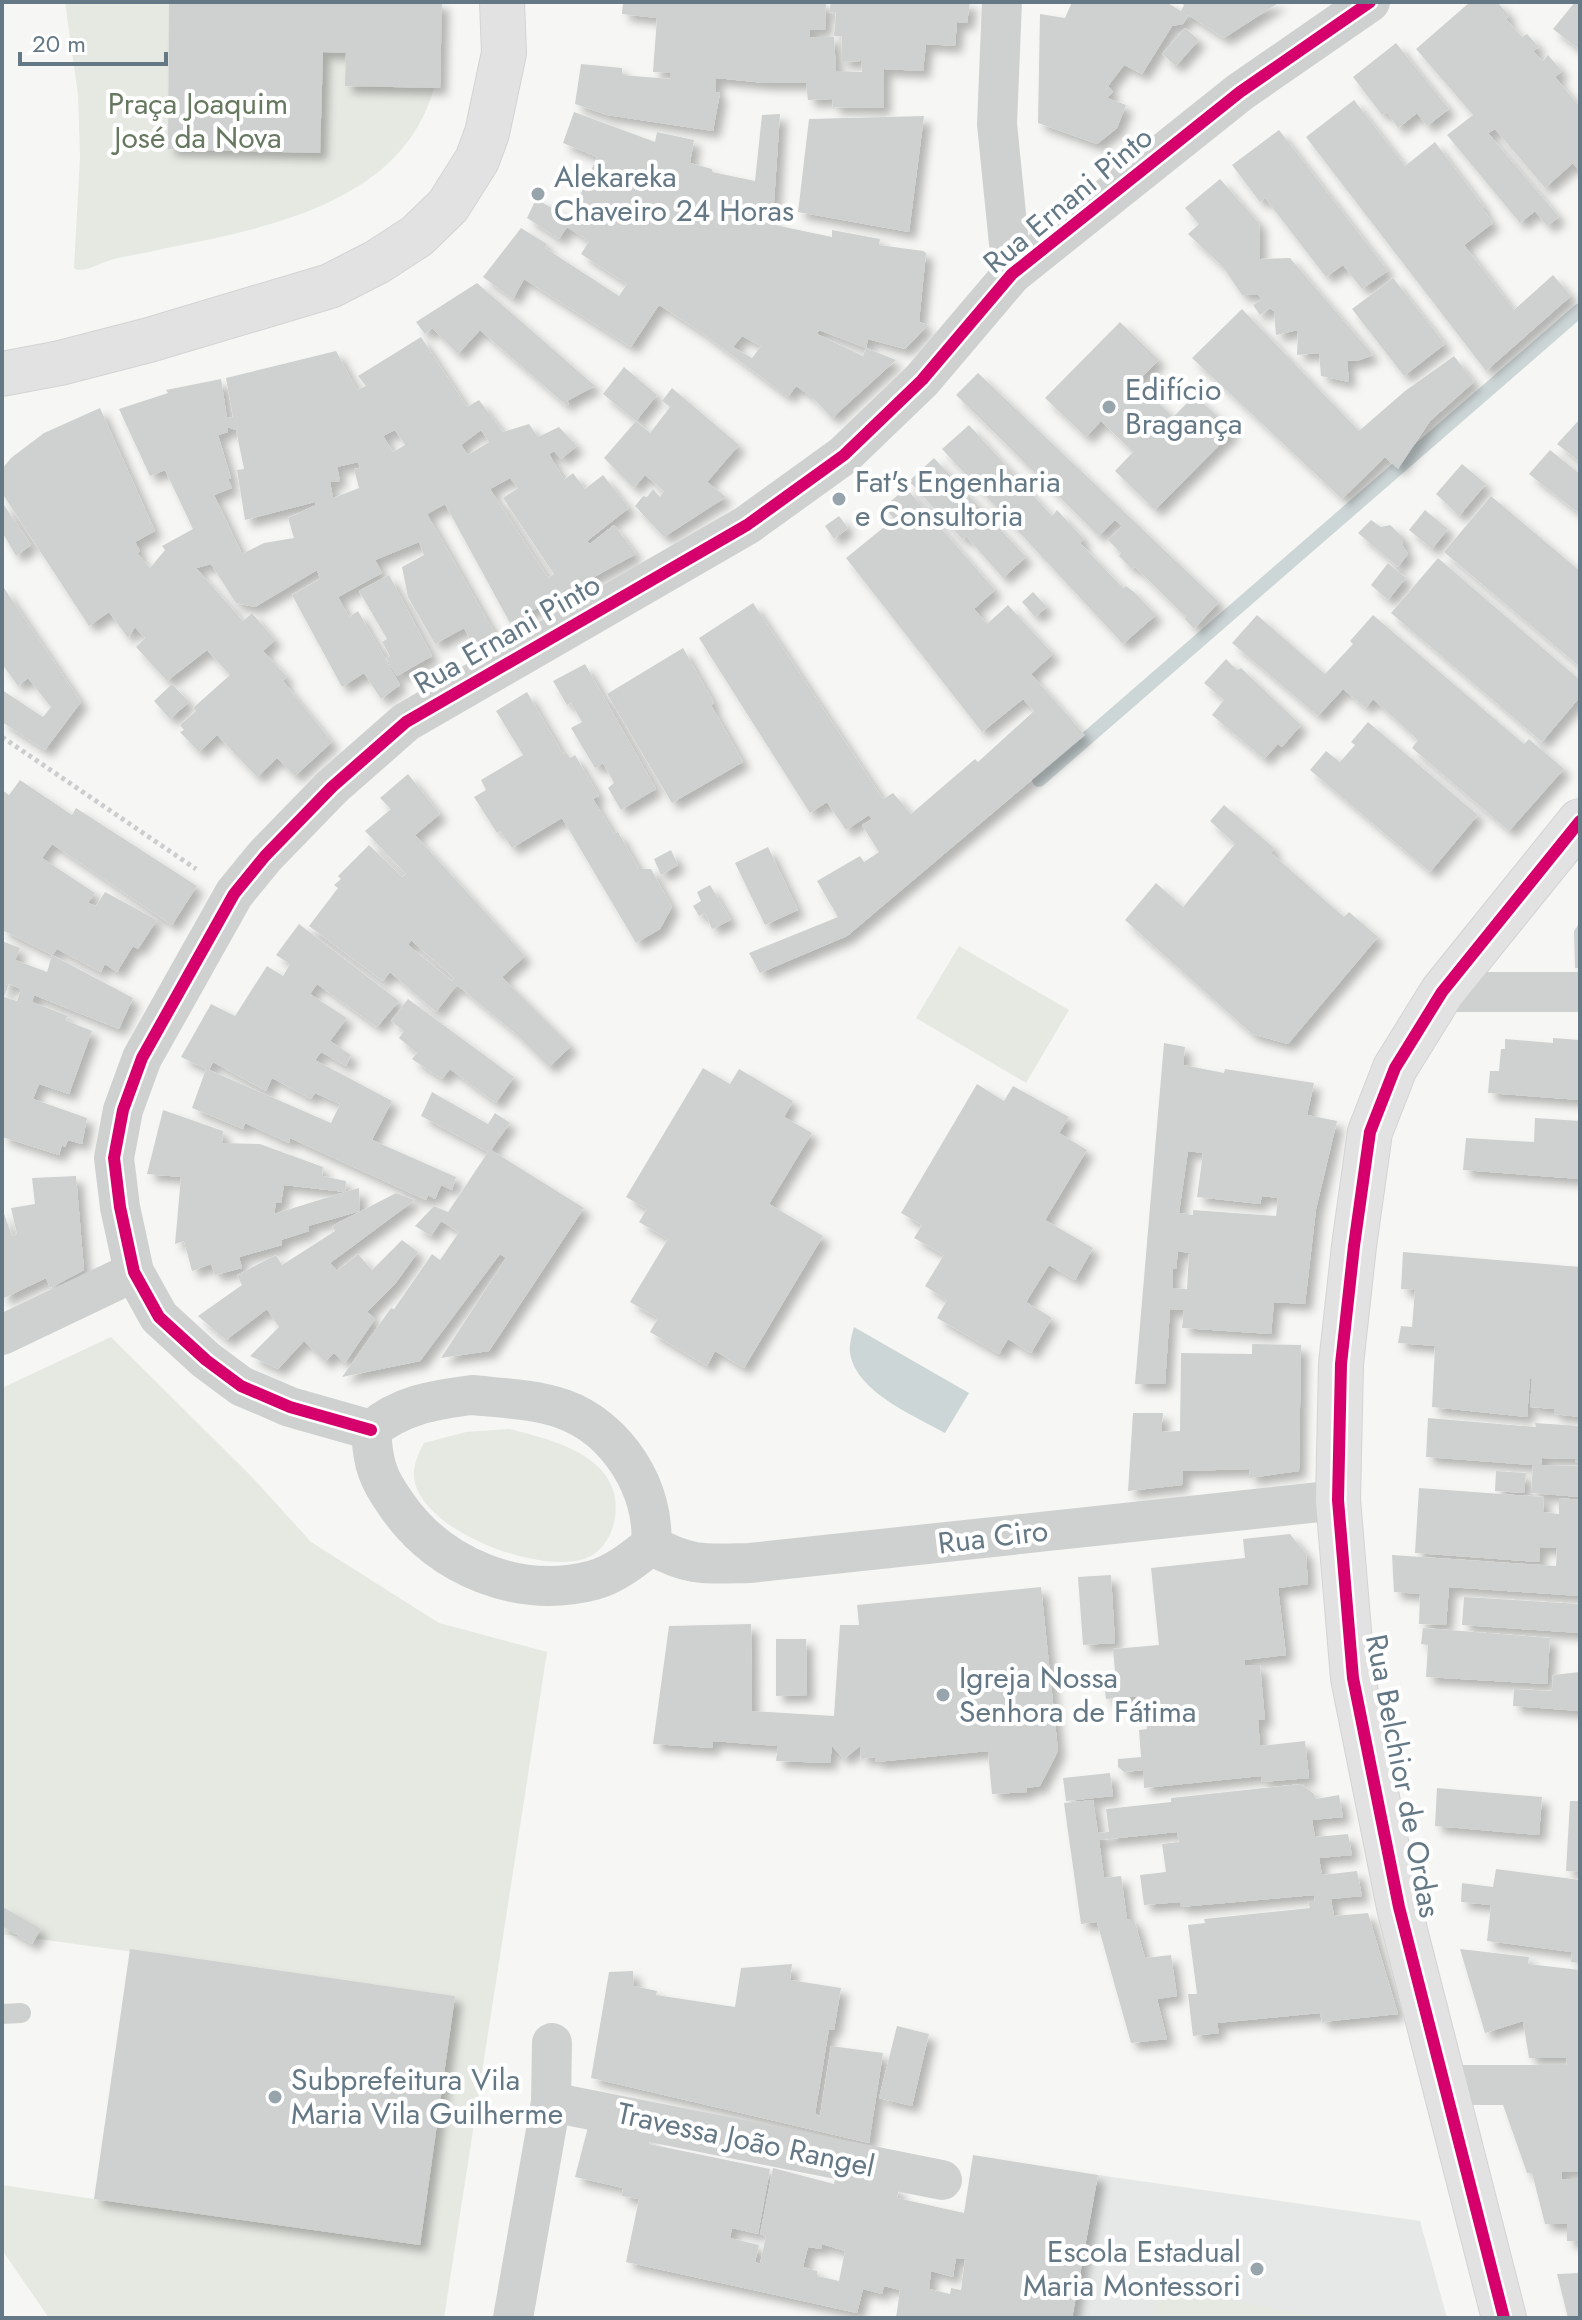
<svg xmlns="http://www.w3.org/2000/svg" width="1582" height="2320" font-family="Jost,sans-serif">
<defs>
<filter id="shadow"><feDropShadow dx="7" dy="7" stdDeviation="4" flood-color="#0004"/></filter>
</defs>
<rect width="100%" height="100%" fill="#f6f6f4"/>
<path fill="#e6e7e7" d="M1098,2175L1420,2221L1447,2318H1073Z"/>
<g fill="#e6e9e2">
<path d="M65,2H441C456,186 308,221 162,249C147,253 130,255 115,259C104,261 90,270 80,270C78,270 76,269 74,268L80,157L78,95Z"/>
<path d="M959,946L1069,1010L1026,1083L916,1018Z"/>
<path d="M111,1337L252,1477L311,1542L439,1623L547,1652L444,2318H49L2,2250V2185L94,2199L455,1996L2,1934V1388Z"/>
<path d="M509,1429C545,1438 603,1451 614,1493C620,1518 610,1550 584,1559C538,1574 421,1531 414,1478C413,1465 418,1454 424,1443L466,1432Z"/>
<path d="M1159,2287L1327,2318H1153Z"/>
</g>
<path fill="#cdd6d7" d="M854,1327L969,1393L945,1433C915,1416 856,1392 850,1353C849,1345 852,1334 854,1327Z"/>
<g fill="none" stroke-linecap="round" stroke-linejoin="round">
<path stroke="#cdd6d7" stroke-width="14" d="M1039,780L1580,310"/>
</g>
<g fill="#cfd1d1" fill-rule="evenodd" filter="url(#shadow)">
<path d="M169,2H442L440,88L345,86L346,53L323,52L320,153L168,149Z"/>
<path d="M623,2H826L825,30H810V37H834L836,71L862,72L861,61L841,62L842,36H834L836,13L829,12L831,2H970L967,23L957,22L955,46L926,44L923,71L884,69V108L833,107L832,99L808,100L806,83H765L716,78V92L720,93L713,131L607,115L575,104L581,64L622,68V75L670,79V73L653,72L657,18L622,14Z"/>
<path d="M1072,2H1166L1181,11L1184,5L1179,2H1280L1224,38L1188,15L1183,24L1172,26L1142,74L1124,65L1108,86L1113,92L1107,98L1126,105L1117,128L1097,144L1038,123L1040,14L1065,18Z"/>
<path d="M1470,2H1497L1509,15L1506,19L1522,37L1527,34L1539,47L1533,51L1543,61L1548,55L1562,71L1555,77L1580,107V172L1573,163L1545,188L1495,129L1488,133L1559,217L1547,226L1535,211L1520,223L1447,135L1473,115L1416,49Z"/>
<path d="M1575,2H1580V50L1553,29Z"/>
<path d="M1185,28L1199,40L1176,66L1162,54Z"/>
<path d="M1396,43L1449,109L1427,126L1417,113L1398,128L1387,112L1382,115L1353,77Z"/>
<path d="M1354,100L1405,166L1435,142L1484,207L1482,208L1493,223L1464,245L1514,310L1553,275L1571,296L1486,371L1306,137Z"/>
<path d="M574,112L655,142L657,132L694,140L690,163L712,169V172L755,181L762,115L780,114L773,217H770V224L832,237V230L880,239L879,245L923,251L926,253L919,322L928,325L905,349L868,339L866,348L819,330L817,334L863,356L866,348L896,360L832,418L811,396L796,386L788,397L701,332L659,305L631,347L524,279L513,299L483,277L521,228L547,244L545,248L619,296L627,284L581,254L589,241L567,227L559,239L527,218L536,199L570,218L597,157L563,143ZM742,336L761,346L752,358L733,347Z"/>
<path d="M924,116L909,232L798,212L809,119Z"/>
<path d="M1279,130L1388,271L1362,289L1343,265L1326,277L1265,198L1260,202L1232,165Z"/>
<path d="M1220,179L1259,223L1260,259L1290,258L1373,355L1360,360L1347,361L1349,382L1321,376L1319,353L1297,355L1298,330L1276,335L1274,311L1270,308L1260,315L1253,305L1262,299L1257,294L1242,295L1223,267L1188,234L1199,224L1185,208Z"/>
<path d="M1393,278L1445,344L1404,376L1352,309Z"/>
<path d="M477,283L595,386L567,401L569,404L567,406L480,330L458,354L432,328L425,334L416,322Z"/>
<path d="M1242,309L1359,431L1405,391L1454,356L1474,382L1430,421L1398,469L1385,457L1342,499L1192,358Z"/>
<path d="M1120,322L1159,360L1137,382L1173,417L1195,395L1233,431L1155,510L1115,471L1133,452L1101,421L1086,437L1045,398Z"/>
<path d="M421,337L467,407L479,400L503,432L529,424L538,437L559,427L577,446L561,459L554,451L549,454L564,480L573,473L585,489L603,475L629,508L587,541L590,544L614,525L636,554L510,623L445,504L427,514L494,632L473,645L464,628L435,644L408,597L402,567L424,555L419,542L375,560L382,573L338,597L349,617L358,611L400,685L381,699L364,673L342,687L292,595L320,579L317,570L255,607L236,603L211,564L196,568L243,621L252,613L275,640L263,651L287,677L283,681L332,742L295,776L277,758L257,777L217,735L199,752L180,732L184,730L180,725L196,711L193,708L230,675L207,650L167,681L136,647L145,638L135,627L128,638L109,612L89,626L2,493V469L11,458L44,433L100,408L155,531L135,542L140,551L137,553L150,568L165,550L162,546L193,529L165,470L150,476L119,409L168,393L166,390L221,379L227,418L233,417L226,378L336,351L357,390L366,386L358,376ZM227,427L236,430L244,469L237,470L245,520L315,502L316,505L288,518L294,538L264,543L242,554L214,495L232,488L228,479L231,478L218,435L228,432ZM395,430L405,445L393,452L383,436ZM481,430L489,442L468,455L461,445ZM358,462L360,468L354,469L359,488L333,498L330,482L340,481L337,467ZM510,478L518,488L503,498L554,574L548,578L490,489Z"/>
<path d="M624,367L657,395L636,421L603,394Z"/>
<path d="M978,373L1219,602L1194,629L1185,619L1186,617L1135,567L1132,569L1119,556L1121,553L1108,540L1122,526L1115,520L1099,536L956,395Z"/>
<path d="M672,388L739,445L707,482L726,497L664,537L635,506L643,496L647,497L653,489L660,497L664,491L645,475L634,488L604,458L636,421L650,433L670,407L662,401Z"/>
<path d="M1580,419V462L1557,444Z"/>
<path d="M969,425L1052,516L1057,510L1084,539L1080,543L1123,588L1126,586L1134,592L1156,615L1123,644L942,449Z"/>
<path d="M1550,450L1580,474V514L1529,474Z"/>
<path d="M934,458L1026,557L1003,578L966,536L963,540L909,481Z"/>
<path d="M1462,464L1486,484L1459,516L1436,494Z"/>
<path d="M906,488L995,590L974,609L987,624L1008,605L1053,654L1031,674L1085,735L847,936L760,973L749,953L838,917L817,881L860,856L864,862L879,852L862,825L872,819L869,815L846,830L827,802L810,813L699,638L753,603L883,799L893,793L911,814L975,759L978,762L1034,711L1023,699L982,732L846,558L894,519L884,507Z"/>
<path d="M1491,496L1580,571V667L1444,552Z"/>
<path d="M2,502L31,545L16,556L2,532Z"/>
<path d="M1425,510L1448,529L1432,549L1409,530Z"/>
<path d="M839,516L848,528L834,539L825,526Z"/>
<path d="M1371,520L1381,527L1390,525L1403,537V546L1408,554L1398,567L1358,533Z"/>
<path d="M1438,558L1580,680V697L1542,742L1391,613Z"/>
<path d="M1388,563L1406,578L1388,600L1371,585Z"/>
<path d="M389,575L432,656L397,676L386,658L390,656L382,642L387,639L359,591Z"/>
<path d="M2,585L81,702L45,750L2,722V690L43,717L51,707L28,678L18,686L2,664Z"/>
<path d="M1033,592L1047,607L1035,617L1022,602Z"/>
<path d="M1257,615L1325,674L1353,644L1350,641L1373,615L1524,744L1529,739L1564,769L1509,831L1412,748L1418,740L1373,699L1366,708L1343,689L1318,716L1232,643Z"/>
<path d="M683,648L714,703L711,705L743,762L672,803L607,694Z"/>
<path d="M1226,659L1237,670L1241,668L1301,725L1282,747L1278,744L1264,759L1212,715L1224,700L1204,683Z"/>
<path d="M585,664L656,789L621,810L608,788L614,783L603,763L595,768L571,728L582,722L571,703L567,705L553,681Z"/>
<path d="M172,684L189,702L170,719L154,701Z"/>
<path d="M527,692L563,754L566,752L570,758L575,755L599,796L593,799L614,834L618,832L639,869H651L672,907L660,929L636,943L562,818L512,848L500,831L497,833L474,797L486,790L481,780L523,755L496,711Z"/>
<path d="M1368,722L1478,815L1430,872L1310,770L1326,751L1340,762L1355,745L1351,742Z"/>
<path d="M408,774L440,814L415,835L525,956L502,977L571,1046L549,1067L516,1034L457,985L436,1012L390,972L383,981L309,926L338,888L334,885L341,879L338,876L369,845L402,877L406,874L365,831L391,809L380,798ZM411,940L454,978L452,981L408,945Z"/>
<path d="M20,780L72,815L76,808L197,886L172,925L52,844L42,858L95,893L88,903L96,906L105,892L157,920L138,949L133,946L117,972L105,964L101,972L57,949L52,955L133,998L119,1029L34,995L32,1002L68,1016L65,1020L92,1031L69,1094L39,1084L33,1099L87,1118L82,1144L68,1140L65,1147L62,1145L59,1155L2,1137V941L20,948L15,960L47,972L52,955L2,930V790L9,795ZM9,984L21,989L17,1001L4,997Z"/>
<path d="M1224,805L1274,848L1271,853L1344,917L1349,912L1378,937L1288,1044L1252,1034L1125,920L1156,883L1183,907L1235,844L1210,821Z"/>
<path d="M768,847L798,910L765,925L735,863Z"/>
<path d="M671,850L678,865L661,875L654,859Z"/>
<path d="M710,885L731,920L712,929L705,913L699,916L693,906L701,901L697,892Z"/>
<path d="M1580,922V968H1575L1574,931Z"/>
<path d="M299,924L399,1001L377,1027L317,984L310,994L347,1018L330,1041L351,1055L346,1066L321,1052L315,1060L392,1101L372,1140L456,1177L452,1190L441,1185L435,1199L428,1195L426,1200L290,1138L289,1143L245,1123L243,1129L192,1108L206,1069L181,1057L211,1004L235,1016L267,966L283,976L290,964L276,955ZM213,1062L266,1091L272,1078L311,1099L315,1093L340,1104L331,1123L209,1070Z"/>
<path d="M408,999L514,1077L496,1103L450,1069L442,1079L412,1059L417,1053L399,1038L404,1031L391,1021Z"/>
<path d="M1553,1038L1580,1040V1100L1488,1093L1490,1071H1499L1501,1049H1505V1039L1553,1043Z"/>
<path d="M1164,1043L1185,1047L1183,1065L1224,1073L1225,1069L1314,1083L1307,1115L1337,1121L1316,1209L1305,1304L1274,1302L1271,1334L1182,1328L1184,1310L1170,1309L1165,1384H1135ZM1188,1151L1203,1153L1197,1197L1260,1204L1262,1196L1278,1198L1276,1216L1193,1210V1215L1179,1213ZM1178,1251L1189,1253L1187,1289L1173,1288V1269H1176Z"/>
<path d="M703,1068L730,1084L739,1069L793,1101L784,1117L812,1133L769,1204L823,1236L744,1368L715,1351L707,1366L650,1332L658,1318L630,1302L668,1239L639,1222L647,1209L626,1197Z"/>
<path d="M977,1084L1004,1101L1013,1086L1069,1117L1059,1133L1087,1150L1045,1220L1093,1248L1075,1280L1049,1265L1026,1302L1052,1318L1031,1353L1008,1339L999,1354L937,1318L947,1300L925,1286L944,1255L914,1238L922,1225L901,1213Z"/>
<path d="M432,1092L488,1124L495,1113L510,1123L491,1150L584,1208L489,1351L441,1358L506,1258L500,1254L420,1361L342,1377L391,1308L394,1309L432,1254L440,1260L459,1232L441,1221L431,1236L415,1226L434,1206L448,1212L488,1152L421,1116Z"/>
<path d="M163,1110L223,1131L222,1143L260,1144L323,1167L322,1176L346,1181L345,1192L359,1188L360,1211L308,1226L309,1231L281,1240L282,1245L239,1257L242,1268L215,1275L211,1264L192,1271L184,1241L175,1244L181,1177L147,1174ZM284,1185L345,1192L274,1214L276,1203H281Z"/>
<path d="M1535,1118L1580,1121V1179L1463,1170L1466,1138L1534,1142Z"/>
<path d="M76,1176L84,1270L50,1288L46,1278L2,1299V1208L12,1236L17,1234L11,1208L35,1204L32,1178Z"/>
<path d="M396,1193L415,1200L330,1263L337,1271L358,1254L372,1270L402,1240L418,1252L395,1284L367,1312L375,1319L345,1363L334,1353L325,1362L304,1341L278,1369L250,1356L279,1327L267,1309L226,1340L198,1316L242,1285L237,1275L276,1255L282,1265L335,1231L332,1226Z"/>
<path d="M1403,1252L1580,1267V1417L1554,1414V1409L1530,1407L1532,1379L1530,1378L1527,1417L1432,1407L1435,1346L1398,1343L1401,1326L1412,1327L1415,1290L1401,1289Z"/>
<path d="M1252,1344L1301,1345L1299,1471L1249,1478L1250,1469L1183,1471L1182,1485L1128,1491L1133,1413H1163L1161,1432L1180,1431L1181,1353L1252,1354Z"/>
<path d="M1428,1418L1536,1427L1535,1423L1580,1426V1463H1575V1459L1542,1458L1541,1465L1580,1466V1497L1531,1493L1533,1465L1426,1457Z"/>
<path d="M1496,1471L1526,1473L1524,1493L1495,1491Z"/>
<path d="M1419,1488L1544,1497L1543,1512L1559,1514V1498L1580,1500V1596L1449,1587L1446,1625L1419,1624L1420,1594L1394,1592L1392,1555L1556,1566L1557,1548L1540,1547L1539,1562L1415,1553Z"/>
<path d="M1290,1534L1306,1554L1308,1584L1278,1588L1286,1655L1244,1660L1245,1665H1260L1265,1720H1258L1260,1746L1305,1741L1309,1778L1262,1782L1261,1776L1144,1788L1143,1770L1124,1772L1118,1767V1759L1141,1757L1139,1730L1147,1729L1145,1704H1141L1140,1696L1106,1699L1103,1673L1115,1672L1113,1649L1159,1645L1151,1568L1245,1558L1243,1539Z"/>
<path d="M1111,1575L1115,1643L1083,1645L1078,1577Z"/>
<path d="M1041,1587L1058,1751L1040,1786L1027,1788V1792L992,1794L988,1751L876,1762L875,1757L861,1759L860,1746L844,1759L832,1746L830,1763L776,1761L778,1746L713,1741V1748L653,1744L669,1626L751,1624L752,1711L834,1716L840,1625H859L857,1605Z"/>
<path d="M1464,1597L1580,1604V1633L1462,1625Z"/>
<path d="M1423,1628L1550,1638L1547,1684L1426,1677L1428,1645L1421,1644Z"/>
<path d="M776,1639H806L807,1695L776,1696Z"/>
<path d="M1580,1672V1711L1513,1706L1514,1689L1552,1691L1553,1675Z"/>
<path d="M1110,1773L1113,1796L1066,1801L1063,1778Z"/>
<path d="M1301,1784L1314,1794L1316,1799L1339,1795L1343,1817L1312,1820L1315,1837L1348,1834L1352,1855L1319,1858L1322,1875L1357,1871L1362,1896L1331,1899L1334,1916L1368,1913L1398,2014L1322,2022L1320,2013L1217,2023L1219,2033L1193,2036L1188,1994H1197L1188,1925L1205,1923L1204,1919L1310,1908L1308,1901H1315L1314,1895L1180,1907V1902L1144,1905L1140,1875L1166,1872L1162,1844L1179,1842L1177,1832L1099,1840L1104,1878L1121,1876L1127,1919H1134L1145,1958L1171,1955L1177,1996L1157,1999L1167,2039L1131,2043L1097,1922L1081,1924L1064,1803L1093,1800L1098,1833L1109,1832L1106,1809L1171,1802V1798Z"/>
<path d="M1437,1788L1542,1797L1539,1835L1435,1826Z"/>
<path d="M1570,1801H1580V1872L1566,1871Z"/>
<path d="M1496,1869L1580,1880V1963L1571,1962L1572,1952L1487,1941L1491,1905L1461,1902L1462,1883L1493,1887Z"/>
<path d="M3,1907L41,1929L32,1944L2,1926Z"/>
<path d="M130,1949L455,1996L420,2245L94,2199Z"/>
<path d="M1460,1949L1529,1957L1528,1964L1580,1970V2073L1568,2072L1566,2058H1529L1523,2021L1485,2033Z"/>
<path d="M792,1964L790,1980L841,1988L834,2030L829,2029L815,2114L820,2116L831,2046L883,2053L869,2143L591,2078L609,1972L633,1971L634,1986L657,1991L656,1995L735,2007L741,1968Z"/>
<path d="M897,2026L929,2034L912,2106L879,2098Z"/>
<path d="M1502,2102H1580V2172H1562V2179H1580V2241H1567V2224H1545L1532,2173H1527Z"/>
<path d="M589,2123L650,2138L649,2144L770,2169L758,2234L732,2228L730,2238L759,2245L755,2262L760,2264L766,2236L760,2234L773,2168L834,2184L836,2174L899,2189L897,2198L964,2213L973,2155L1098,2175L1072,2318H896L900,2290L884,2286L882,2294L863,2289L857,2313L626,2262L639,2199L622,2196L623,2188L575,2177ZM822,2244L845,2251L839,2281L817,2276V2271L803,2267L808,2247L822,2249ZM956,2258L965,2259L961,2290L951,2288L950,2294L929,2289L931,2271L953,2277Z"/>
<path d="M1580,2273V2318H1568L1557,2274Z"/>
</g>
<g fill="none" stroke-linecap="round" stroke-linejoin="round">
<defs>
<g id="secondary">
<path d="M2,374L60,363L149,340L330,286L377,262L417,236L448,206L477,160L487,133L504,53L502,2"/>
<path d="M1504,2318L1399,1907L1353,1678L1338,1500L1341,1364L1354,1246L1370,1132L1395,1068L1442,992L1580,821"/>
</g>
</defs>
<use href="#secondary" stroke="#d2d4d4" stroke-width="46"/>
<path stroke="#cccdce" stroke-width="5" stroke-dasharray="4 4" stroke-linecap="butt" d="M2,737L196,869"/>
<path stroke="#cfd1d1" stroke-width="20" d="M2,2014L21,2013"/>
<g stroke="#cfd1d1" stroke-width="40">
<path d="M1002,2L997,124L1012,274"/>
<path d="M1442,992H1580"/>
<path d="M2,1335L134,1272"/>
<path d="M472,1395C502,1398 534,1399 563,1409C617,1428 656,1490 651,1545C634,1559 615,1574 594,1580C519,1600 439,1567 396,1504C389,1494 382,1484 378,1472C373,1459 372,1445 371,1430C401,1405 433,1400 472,1395Z"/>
<path d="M371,1430L290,1407L241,1386L206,1360L159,1317L134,1272L120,1207L114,1158L123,1110L142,1058L234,894L265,856L332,787L406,722L747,525L844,455L922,380L1012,274L1240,92L1370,2"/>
<path d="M651,1545C690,1567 706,1564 750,1563L1338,1500"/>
<path d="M1446,2085H1580"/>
<path d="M551,2102L942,2180"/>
<path d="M513,2318L551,2102L552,2043"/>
</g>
<use href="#secondary" stroke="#e2e2e3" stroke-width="44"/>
<defs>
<g id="cycleway">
<path d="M371,1430L290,1407L241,1386L206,1360L159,1317L134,1272L120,1207L114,1158L123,1110L142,1058L234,894L265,856L332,787L406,722L747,525L844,455L922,380L1012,274L1240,92L1370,2"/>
<path d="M1504,2318L1399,1907L1353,1678L1338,1500L1341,1364L1354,1246L1370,1132L1395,1068L1442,992L1580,821"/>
</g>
</defs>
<use href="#cycleway" stroke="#fff" stroke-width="17"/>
<use href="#cycleway" stroke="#d6006c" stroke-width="12"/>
</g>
<g fill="#97a4ac" stroke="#fff" stroke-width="3">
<circle cx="538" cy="194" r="8"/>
<circle cx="1109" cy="407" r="8"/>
<circle cx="839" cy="499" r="8"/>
<circle cx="943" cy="1695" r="8"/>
<circle cx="275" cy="2097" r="8"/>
<circle cx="1257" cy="2269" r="8"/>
</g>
<g text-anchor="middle" stroke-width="8" stroke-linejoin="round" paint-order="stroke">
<g font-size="30" fill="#66785f" stroke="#fff">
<text x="198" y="114">Praça Joaquim<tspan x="198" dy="34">José da Nova</tspan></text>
</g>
<g font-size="30" fill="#647886" stroke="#fff" text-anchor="start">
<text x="554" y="187">Alekareka<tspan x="554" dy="34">Chaveiro 24 Horas</tspan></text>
<text x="1125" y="400">Edifício<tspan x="1125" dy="34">Bragança</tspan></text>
<text x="855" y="492">Fat's Engenharia<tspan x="855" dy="34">e Consultoria</tspan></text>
<text x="959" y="1688">Igreja Nossa<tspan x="959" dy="34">Senhora de Fátima</tspan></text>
<text x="291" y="2090">Subprefeitura Vila<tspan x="291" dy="34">Maria Vila Guilherme</tspan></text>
<text x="1241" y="2262" text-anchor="end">Escola Estadual<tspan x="1241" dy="34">Maria Montessori</tspan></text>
</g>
<g font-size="30" fill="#647886" stroke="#fff">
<text transform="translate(1068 200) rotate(-40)" y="10">Rua Ernani Pinto</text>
<text transform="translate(507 634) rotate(-30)" y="10">Rua Ernani Pinto</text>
<text transform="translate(993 1537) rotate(-7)" y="10">Rua Ciro</text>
<text transform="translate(1403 1776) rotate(79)" y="10">Rua Belchior de Ordas</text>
<text transform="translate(746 2140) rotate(12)" y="10">Travessa João Rangel</text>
</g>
</g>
<rect width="1582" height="2320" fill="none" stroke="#647886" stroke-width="8"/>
<path d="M20 52v12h146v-12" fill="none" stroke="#647886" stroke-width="4"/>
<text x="32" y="52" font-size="24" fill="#647886" stroke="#ffffff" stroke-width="6" paint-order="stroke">20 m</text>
</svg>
